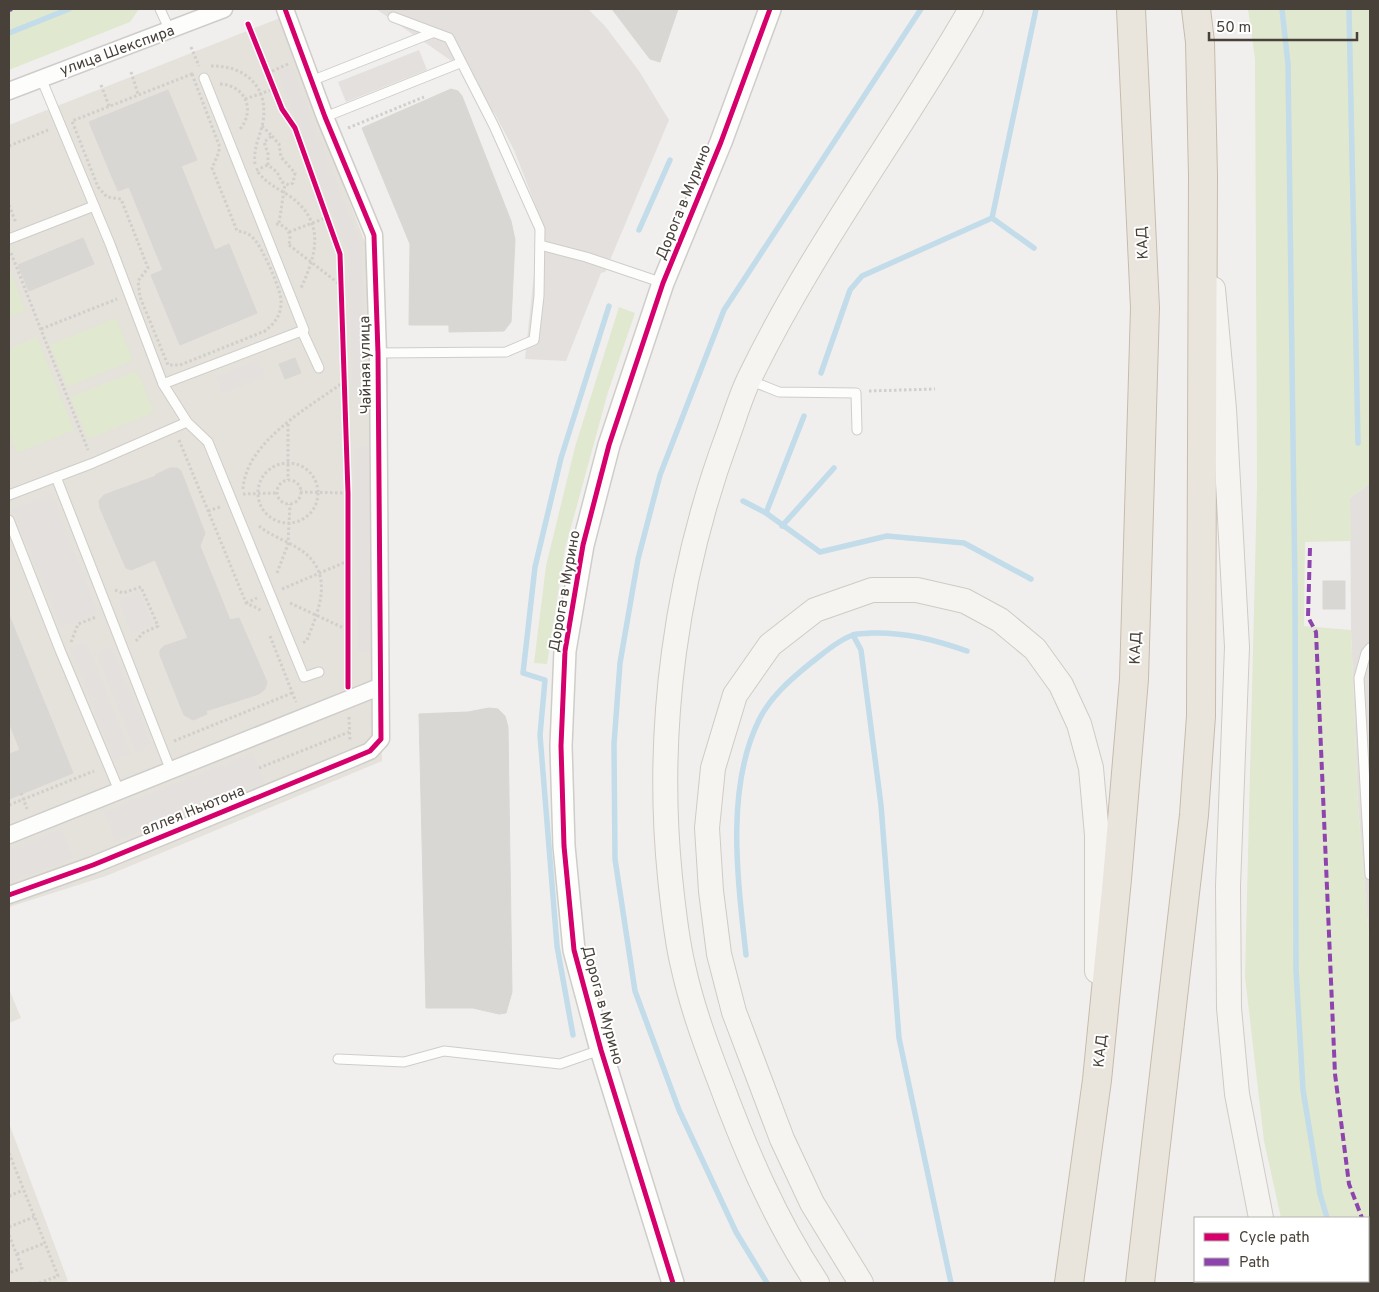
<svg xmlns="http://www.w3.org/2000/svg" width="1379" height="1292" font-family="Overpass,sans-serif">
<rect width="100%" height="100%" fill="#f1efed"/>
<g fill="#e5e1db">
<path d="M280,18L369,253L382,761L106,876L9,907V125Z"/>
<path d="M9,989L21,1018L9,1023Z"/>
<path d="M10,1126L68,1281L61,1283H9Z"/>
</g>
<path fill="#e3dfdd" d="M1370,483V951L1358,806L1351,630L1350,498Z"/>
<g fill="#e0e8d0">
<path d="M9,9H139L130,22L9,70Z"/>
<path d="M1248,9H1370V483L1350,498L1351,541L1305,542L1304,626L1351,630L1358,806L1370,951V1283H1301L1300,1281H1368V1218H1281L1264,1141L1245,977L1257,485L1255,59Z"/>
<path d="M9,267L25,311L9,317Z"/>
<path d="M619,307L635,313L608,392L565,549L547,664L534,663L546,566L575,447Z"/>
<path d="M116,318L133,360L67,387L50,345Z"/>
<path d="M37,337L74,430L17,453L9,432V349Z"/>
<path d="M137,371L154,412L88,439L70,397Z"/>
</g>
<g fill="#e3e0de">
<path d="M376,9H588L605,26L639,71L669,120L605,272L601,273L566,361L525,359L540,217L514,150L495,114L459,66Z"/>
<path d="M419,50L427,70L346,102L338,82Z"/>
<path d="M292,67L361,246L368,396H353L348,251L278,72Z"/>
<path d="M258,360L265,376L222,394L216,377Z"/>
<path d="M369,446L374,653H358L353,447Z"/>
<path d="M51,493L98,613L61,628L13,508Z"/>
<path d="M139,591L153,625L132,634L119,600Z"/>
<path d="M86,642L131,754L115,760L70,648Z"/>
<path d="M112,647L151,745L135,751L97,653Z"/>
<path d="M253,753L264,782L115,841L104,812Z"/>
<path d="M61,829L73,858L9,883V850Z"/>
</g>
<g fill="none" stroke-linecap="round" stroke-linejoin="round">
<g stroke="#c2dcea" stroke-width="5.5">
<path d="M1282,9L1288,64L1295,588L1296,970L1303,1090L1320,1194L1327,1218"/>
<path d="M1349,9L1358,443"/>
<path d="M9,33L69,9"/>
<path d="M992,218L1036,9"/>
<path d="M639,230L670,160"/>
<path d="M821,373L850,290L862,276L992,218L1034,248"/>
<path d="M743,501L766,513L820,552L887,536L964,543L1031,579"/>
<path d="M766,513L804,416"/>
<path d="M782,526L834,468"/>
<path d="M853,635L861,650L881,805L899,1038L951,1283"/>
<path d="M746,955C738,881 725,789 759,720C770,697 792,678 812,662C824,653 838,640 853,635C858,633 866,634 871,633C906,632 935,640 967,651"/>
<path d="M573,1035L557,946L540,735L545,680L523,673L535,567L561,458L609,306"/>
<path d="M1346,1281V1283"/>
<path d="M767,1283L736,1232L679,1110L635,991L615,859L614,744L620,663L638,559L660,475L724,310L921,9"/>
</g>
</g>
<g fill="#d9d7d4" stroke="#d9d6d3">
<path d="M612,9H678L660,62L650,59Z"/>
<path d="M451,89L458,91L462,96L511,221L515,240L511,322L504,331L449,332V325H409L410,244L362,128Z"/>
<path d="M168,90L197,160L181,166L215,250L229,244L257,313L180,345L151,275L163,270L129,187L118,191L89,122Z"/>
<path d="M83,238L94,264L29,291L18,265Z"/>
<path d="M295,358L301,373L285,379L279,364Z"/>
<path d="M170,468H177L181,471L205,533L200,546L230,620L239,618L267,682L265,689L259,694L206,711L207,714L193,720L184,715L160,655V650L164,646L188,638L155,560L131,570L126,568L100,508L99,501L104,495L156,476L155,475Z"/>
<rect x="1323" y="581" width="22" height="28"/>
<path d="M9,615L73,773L9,799V754L20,750L9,722Z"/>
<path d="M489,708L498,709L505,716L508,727L512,992L506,1013L499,1014L473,1008H426L419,714L468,712Z"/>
</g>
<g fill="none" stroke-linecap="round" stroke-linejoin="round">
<defs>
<g id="service">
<path d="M160,9L170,31"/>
<path d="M41,78L110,244L163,384L187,422L208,442L304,677L319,672"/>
<path d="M311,81L432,33"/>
<path d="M325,117L460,63"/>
<path d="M9,239L94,206"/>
<path d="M540,245L586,257L663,283"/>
<path d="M302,331L319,368"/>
<path d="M378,353L506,352L534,340L539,296L540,229L494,126L449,38L393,17"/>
<path d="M749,380L779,392L856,393L857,430"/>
<path d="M163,384L304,330L204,78"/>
<path d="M56,477L171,771"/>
<path d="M9,495L93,463L187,422"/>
<path d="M9,520L60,650L120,793"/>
<path d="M1370,648L1366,653L1359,678L1370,875"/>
<path d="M338,1059L404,1062L444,1051L560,1064L600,1050"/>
</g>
<g id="minor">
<path d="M9,91L224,9"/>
<path d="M9,835L379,687"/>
<path d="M9,895L93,865L351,759L370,751L381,739L378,353L374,235L325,117L285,9"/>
</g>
<path id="tertiary" d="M673,1283L601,1050L574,950L564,846L561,746L565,651L583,545L609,445L663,283L721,142L770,9"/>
<g id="secondary">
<path d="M1213,289L1224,409L1237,647L1228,886L1229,1008L1237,1094L1261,1218"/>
<path d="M1280,1281L1281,1283"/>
<path d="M817,1283C776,1221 747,1154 721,1084C706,1045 692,1007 683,966C676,937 673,906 670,877C655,729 676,575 728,435C735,416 741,395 750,377C813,247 900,133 971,9"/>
<path d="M861,1283L812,1203L782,1139L734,1012L719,954L711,891L707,828L713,768L735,695L770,645L815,610L872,590H917L965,601L1000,620L1035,649L1061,685L1079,724L1091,768L1097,835V971"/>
</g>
<g id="motorway">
<path d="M1069,1283L1097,1080L1117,879L1134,679L1145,308L1131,9"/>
<path d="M1140,1283L1194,815L1201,716L1203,176L1200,42L1196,9"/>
</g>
</defs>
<use href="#service" stroke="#cfcdca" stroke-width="11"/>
<use href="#minor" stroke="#cfcdca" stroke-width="19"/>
<use href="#tertiary" stroke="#cfcdca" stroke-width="24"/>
<use href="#secondary" stroke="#cfcbc4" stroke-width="26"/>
<use href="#motorway" stroke="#c6bbac" stroke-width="30"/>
<g stroke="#d1cfcb" stroke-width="3" stroke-dasharray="2.5 2.5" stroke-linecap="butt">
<path d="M191,47L199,66"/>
<path d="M288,64L268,73L282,109L295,128L340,254L348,493V680"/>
<path d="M211,66C245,65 269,87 263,122C260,137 253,148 255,164"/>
<path d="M131,72L138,94"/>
<path d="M192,74L219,145V152L212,168L237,231C244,232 249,233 254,239C262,247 282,291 281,302C281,315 275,323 265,331L180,365H168L140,297L138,281L148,268L121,199L107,197L98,187L72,121Z"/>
<path d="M220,84C245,85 256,110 240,129"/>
<path d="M101,85L109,106"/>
<path d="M245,99L274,89"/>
<path d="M262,126L272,136"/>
<path d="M348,128L424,97"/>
<path d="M272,136L279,144L281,157L295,173L293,183L289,185L282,182L277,172L268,165V154L264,142Z"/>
<path d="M9,146L48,130"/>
<path d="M256,170L268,165"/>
<path d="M258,172C267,184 279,189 291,197C326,223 316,255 301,288"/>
<path d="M9,205L16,223"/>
<path d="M279,223L285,184"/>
<path d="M276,224C288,225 293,236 288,246"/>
<path d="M289,232L328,217"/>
<path d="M289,245L342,286"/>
<path d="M11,253L88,450"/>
<path d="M41,329L117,299"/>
<path d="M869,391L935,389"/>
<path d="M288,424V480"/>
<path d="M179,440L246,603L259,609L261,612"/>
<circle cx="288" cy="493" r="30"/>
<circle cx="289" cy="492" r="12"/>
<path d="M243,489C246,441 310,407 345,381"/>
<path d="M300,492L348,493"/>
<path d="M243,494L277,493"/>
<path d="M208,511L220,507"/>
<path d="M259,526C270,535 284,540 296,547C336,570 320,607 307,640L303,643"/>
<path d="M277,573L288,544L290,504"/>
<path d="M282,589L348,561"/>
<path d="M115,590L123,593L141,587L158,626L143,633L136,641"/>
<path d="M246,603L257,598"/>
<path d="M290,603L348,630"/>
<path d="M270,636L296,702"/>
<path d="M71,642L78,624L96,617"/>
<path d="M349,717L350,741"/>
<path d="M174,741L292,693"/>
<path d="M259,768L349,732"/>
<path d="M21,793L27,809"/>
<path d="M9,805L94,771"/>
<path d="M9,1153L58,1276L39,1283"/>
<path d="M9,1196L23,1190"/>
<path d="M9,1227L34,1217"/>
<path d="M9,1235L22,1268L9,1273"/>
<path d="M17,1254L45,1243"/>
</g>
<use href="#service" stroke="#fdfdfc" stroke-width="9"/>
<use href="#minor" stroke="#fdfdfc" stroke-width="16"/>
<use href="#tertiary" stroke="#fdfdfc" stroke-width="21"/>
<use href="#secondary" stroke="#f6f4f1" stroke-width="24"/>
<use href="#motorway" stroke="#eae5dc" stroke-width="28"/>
<g stroke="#8e44ad" stroke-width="4" stroke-dasharray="8 4" stroke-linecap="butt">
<path d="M9,10L12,9"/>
<path d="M1310,548L1308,617L1316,632L1335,1074L1349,1184L1362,1218"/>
<path d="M1368,1234L1370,1241"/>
</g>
<defs>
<g id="cycleway">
<path d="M248,24L282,109L295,128L340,254L348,493V687"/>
<path d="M9,895L93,865L351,759L370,751L381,739L378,353L374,235L325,117L285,9"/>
<path d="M673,1283L601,1050L574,950L564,846L561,746L565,651L583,545L609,445L663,283L721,142L770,9"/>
</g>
</defs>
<use href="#cycleway" stroke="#fff" stroke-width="8"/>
<use href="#cycleway" stroke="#d6006c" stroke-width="5"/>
</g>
<g text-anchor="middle" stroke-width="4" stroke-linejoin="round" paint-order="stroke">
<g font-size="15" fill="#474139" stroke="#fff">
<text transform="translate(117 50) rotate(-20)" y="5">улица Шекспира</text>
<text transform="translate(683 202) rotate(-68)" y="5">Дорога в Мурино</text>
<text transform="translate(1142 243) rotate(-93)" y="5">КАД</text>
<text transform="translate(365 365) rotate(-91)" y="5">Чайная улица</text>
<text transform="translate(564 591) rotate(-80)" y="5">Дорога в Мурино</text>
<text transform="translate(1135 648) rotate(-88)" y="5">КАД</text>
<text transform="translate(193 810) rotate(-22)" y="5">аллея Ньютона</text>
<text transform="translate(603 1005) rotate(75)" y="5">Дорога в Мурино</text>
<text transform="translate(1100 1051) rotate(-84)" y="5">КАД</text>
</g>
</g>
<rect width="1379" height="1292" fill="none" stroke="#474139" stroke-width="20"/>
<rect x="1194" y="1217" width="175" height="65" fill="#ffffff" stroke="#b5b3b0"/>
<rect x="1204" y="1233" width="25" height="8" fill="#d6006c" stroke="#b5b3b0"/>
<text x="1239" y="1242" font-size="15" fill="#474139">Cycle path</text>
<rect x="1204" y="1258" width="25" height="8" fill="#8e44ad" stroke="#b5b3b0"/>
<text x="1239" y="1267" font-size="15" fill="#474139">Path</text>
<path d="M1209 32v8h148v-8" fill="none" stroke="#474139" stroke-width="2.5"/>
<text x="1216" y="32" font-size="15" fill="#474139" stroke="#ffffff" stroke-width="4" paint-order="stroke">50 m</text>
</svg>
